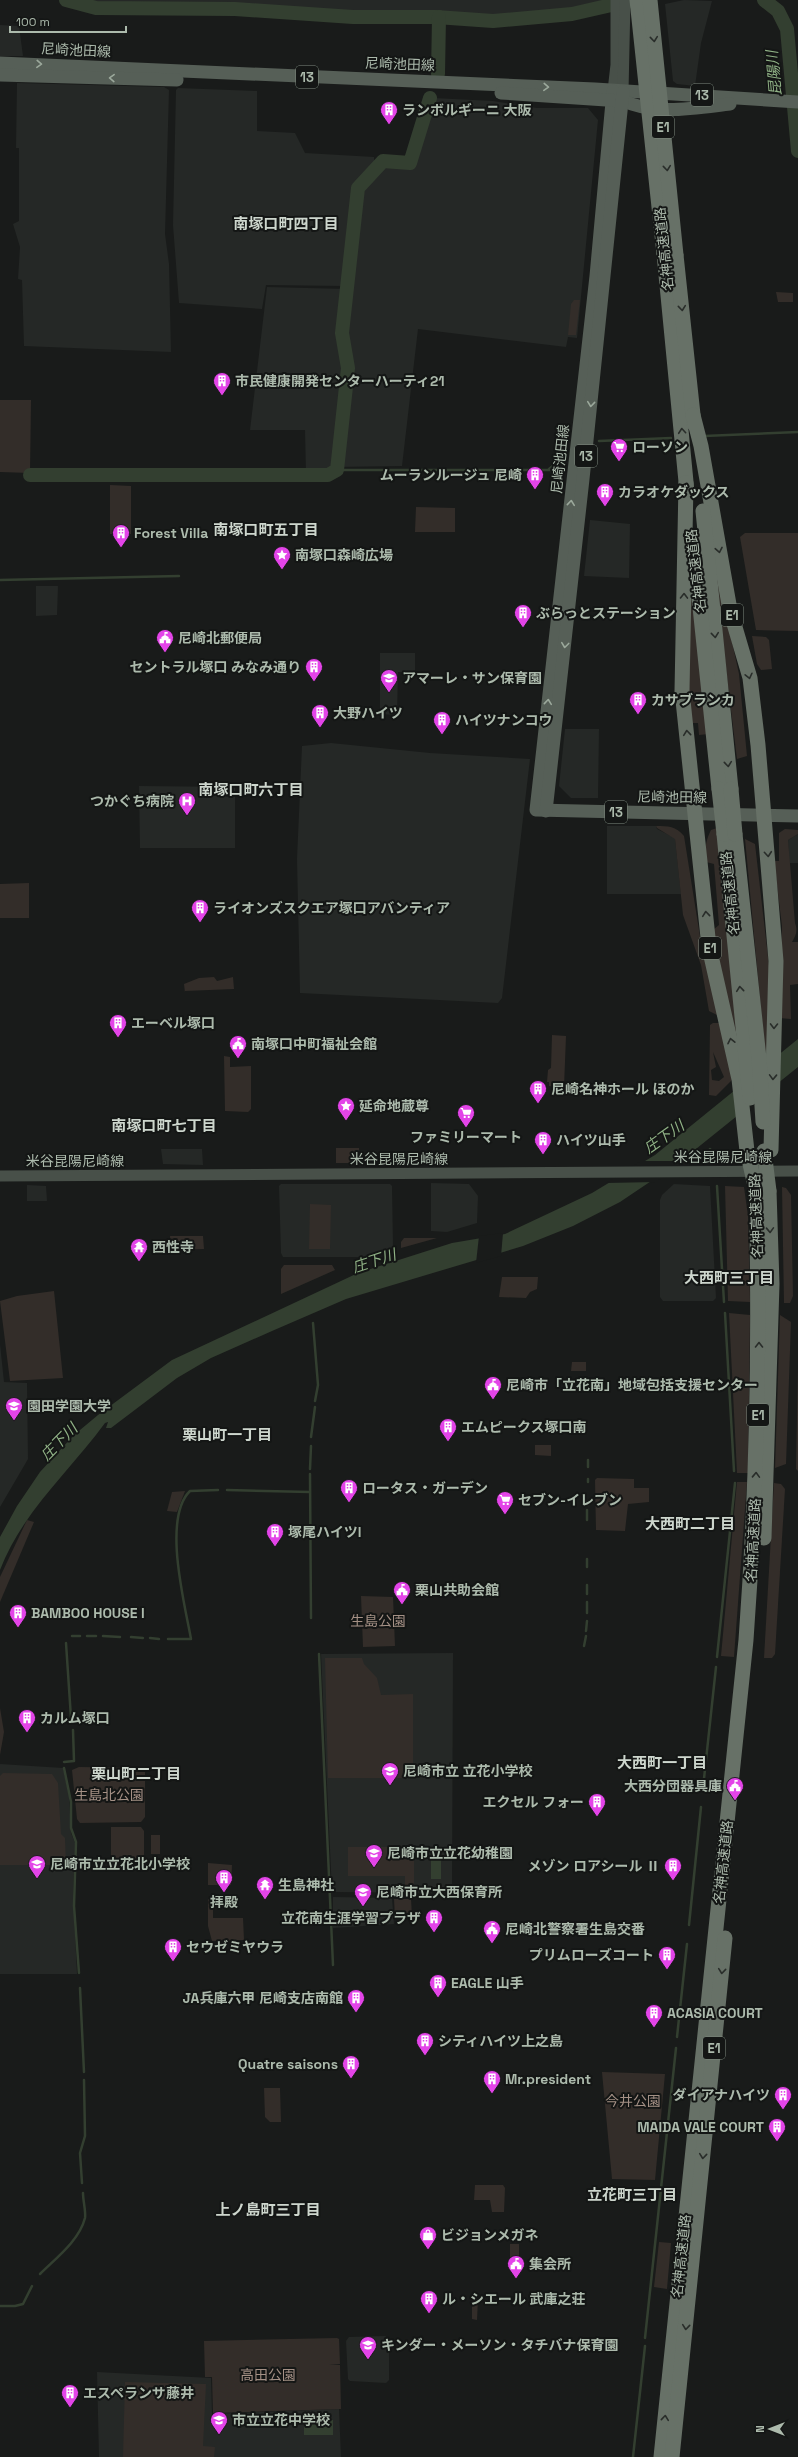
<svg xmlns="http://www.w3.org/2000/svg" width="798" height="2457" font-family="'Space Grotesk','Noto Sans JP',sans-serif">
<rect width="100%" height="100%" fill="#191b1a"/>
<g fill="#252826">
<path d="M81,0H604L581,9L492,16L431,12L355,15L204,4L101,5Z"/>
<path d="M684,0L712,1L701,43L695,86L677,84L673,81L665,4Z"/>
<path d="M0,25L19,26L23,56H0Z"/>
<path d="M17,83L164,87L169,90L165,234L169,264L171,352L24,346L22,280L18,279L20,247L13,224L19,221V148H16Z"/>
<path d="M178,88L257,91V131L295,133L305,153L374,157V168L359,182L356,193L344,286L266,285L262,309L179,303L173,225L176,90Z"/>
<path d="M433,98L493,101L537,108H588L598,120L577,338L568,337L566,347L418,329L402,466L333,467L327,474H306L305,430H250L267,287L347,289L360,187L385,162L412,164L413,152Z"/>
<path d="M590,520L630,524L629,578L584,576Z"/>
<path d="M36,586H58L57,615L36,616Z"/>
<path d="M380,653H415V673L398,672L397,715L380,714Z"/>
<path d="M565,729H599L598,798H571L559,786Z"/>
<path d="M331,743L430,753L530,759L502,998L498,1003L300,993L297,859L302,746Z"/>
<path d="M139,786L235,787V848H140Z"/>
<path d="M607,826H656L657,829L675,838L681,894H607Z"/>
<path d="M798,834V863H789L788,840Z"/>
<path d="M161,1149H202L203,1165L163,1164Z"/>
<path d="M431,1183L469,1184L478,1196L477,1223L447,1232L431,1231Z"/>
<path d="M281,1184H390L392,1186L393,1247L367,1257H283L281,1253L279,1186Z"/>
<path d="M674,1184L710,1186L716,1298L713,1301H663L660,1297V1200L662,1195Z"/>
<path d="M27,1185L46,1186L47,1201H27Z"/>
<path d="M0,1344L4,1382L27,1383L28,1459L0,1507Z"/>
<path d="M453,1653L452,1890L449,1893L332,1892L321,1654Z"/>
<path d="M0,1764L63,1768L69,1796L71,1833L75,1843L73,1892L77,1974H0Z"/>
<path d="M333,1897L392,1898L394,1924L333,1928Z"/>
<path d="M385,2336L389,2339V2380L386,2383L350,2381L348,2379L346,2341L349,2337Z"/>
<path d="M97,2372L211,2378L212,2414L339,2409L341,2457H99Z"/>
</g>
<g fill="#332d29" fill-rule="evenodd">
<path d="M776,292L793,293V302H778Z"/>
<path d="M574,300H580L576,335H568L571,304Z"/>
<path d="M0,400H31L30,473L0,472Z"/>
<path d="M110,485L131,486V534H110Z"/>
<path d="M416,507L455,508V532H415Z"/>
<path d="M745,533H798V631L756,630L740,537Z"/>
<path d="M718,578L739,674L747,756L737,759L715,579Z"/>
<path d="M693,584L709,734L699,735L698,723H691L687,676L686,615Z"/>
<path d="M752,636L766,637L769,640L772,669L761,670L757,664Z"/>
<path d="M656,826C668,826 676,826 684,836L702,949L719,1016L709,1011L701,965L683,915L675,839L657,828Z"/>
<path d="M717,828L741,1047H736L713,930L719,925L714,864L706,862C705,849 705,842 711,830Z"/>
<path d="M785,829L798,830V834L788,840L795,923C798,931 796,935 792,942H798V984L790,985L791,1019L779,1018L782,926L774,861H779V833Z"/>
<path d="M745,839L755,844L771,983L768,1052H765Z"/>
<path d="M29,883V918H0V884Z"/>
<path d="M214,977L217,981L233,977L234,989L185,991V993L184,984L199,978Z"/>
<path d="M713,1023H721L732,1080L716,1096L709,1095L710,1025ZM713,1052L724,1077L719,1081L712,1080L711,1070L716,1067Z"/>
<path d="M552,1035L566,1036L564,1087L549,1086V1082H547L548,1070L551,1068Z"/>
<path d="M224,1056L230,1057V1067L251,1066V1109L248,1112L225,1111Z"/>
<rect x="336" y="1148" width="23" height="15"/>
<path d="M725,1186L744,1187L748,1216L750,1302L728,1301Z"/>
<path d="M782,1187L786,1188L791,1195L793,1296L790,1303H784Z"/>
<path d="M310,1204L331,1205L330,1249H309Z"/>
<path d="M170,1236H203L204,1249L171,1250Z"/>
<path d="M404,1238H437L401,1248V1242Z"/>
<path d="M284,1265H332L335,1270L281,1294V1269Z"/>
<path d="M502,1277H538L537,1289L530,1292L526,1298L499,1297Z"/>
<path d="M54,1291L63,1378L10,1381L0,1301L17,1296Z"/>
<path d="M729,1313L750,1315L748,1473H737Z"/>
<path d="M780,1315L791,1322L786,1464L775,1468Z"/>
<path d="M572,1362H586V1371H571Z"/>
<path d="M798,1365V1471L796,1469Z"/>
<path d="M535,1445H551V1456L535,1455Z"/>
<path d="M597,1478L634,1479V1488H649V1502L628,1504L625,1531L596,1530L595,1480Z"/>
<path d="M737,1482H747L734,1657L721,1656Z"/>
<path d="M774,1483L781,1484L785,1489L775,1654L772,1658H764Z"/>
<path d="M185,1491L177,1512L167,1511L172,1492Z"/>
<path d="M27,1520L34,1522L0,1602V1577Z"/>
<path d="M361,1596L393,1597L395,1646L363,1647Z"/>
<path d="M325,1658H362L364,1664L377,1678L381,1695L413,1694V1778H328Z"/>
<path d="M0,1708L4,1732L0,1755Z"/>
<path d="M79,1767L142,1768L145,1772V1817L141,1822L80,1823L77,1819L72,1770Z"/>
<path d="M3,1773L52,1774L58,1783L61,1834L65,1838L66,1865H0V1776Z"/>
<path d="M111,1827H141L144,1831V1859L111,1858Z"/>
<rect x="151" y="1835" width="9" height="19"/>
<path d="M348,1847H414V1891L405,1890V1876H348Z"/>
<path d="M208,1863L232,1865L231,1885H208Z"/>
<path d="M208,1899H213V1918H243L244,1940L212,1941L208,1926Z"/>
<path d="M394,1899H411L412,1916L395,1918Z"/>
<path d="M602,2072L665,2074L655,2180L612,2179Z"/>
<path d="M264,2088H280L281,2122H270L265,2117Z"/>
<path d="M475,2185H503L505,2188L504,2212H492L490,2200H474Z"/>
<path d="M659,2242L671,2243L667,2289L654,2287Z"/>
<rect x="510" y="2244" width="9" height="25"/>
<path d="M472,2298L478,2299L477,2320L472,2319Z"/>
<path d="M337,2338L339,2339L340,2364L329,2365H340L341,2409L213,2413L212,2377H205L204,2341Z"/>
<path d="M125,2382L206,2384L203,2446L215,2447L214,2457H123Z"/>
</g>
<g fill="#333f30">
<path d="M798,1039V1067L681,1161L620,1202L573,1226L523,1246L346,1299L272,1331L211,1358L177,1378L111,1428H106L108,1422L105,1423C71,1470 22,1512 0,1570V1537L17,1506L40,1472L74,1435L98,1415L172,1360L358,1273L452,1243L505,1234L592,1193L655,1155Z"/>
<rect x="431" y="1851" width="10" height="28"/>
<rect x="304" y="2420" width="29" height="15"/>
</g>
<g fill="#191b1a">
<path d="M641,1161H685L656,1182L606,1183Z"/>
<path d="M503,1233L501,1256L476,1263L479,1236Z"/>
</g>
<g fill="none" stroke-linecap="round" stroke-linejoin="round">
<g stroke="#333f30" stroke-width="2.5">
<path d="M704,436L798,432"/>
<path d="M599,441L671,438"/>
<path d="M549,469L558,462L560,443"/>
<path d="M337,470H556"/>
<path d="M0,580L179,576"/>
<path d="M710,1149L716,1156"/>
<path d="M717,1186L724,1302"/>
<path d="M725,1313L734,1471"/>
<path d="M313,1323L318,1385L315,1401"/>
<path d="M311,1437L315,1407"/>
<path d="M588,1460V1467"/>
<path d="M310,1469L311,1446"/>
<path d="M310,1474L311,1618"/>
<path d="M588,1479V1482"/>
<path d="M227,1490L310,1492"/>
<path d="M587,1501L588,1505"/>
<path d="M587,1520V1510"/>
<path d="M587,1559V1567"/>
<path d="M587,1585V1594"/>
<path d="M587,1613V1602"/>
<path d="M586,1631L587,1621"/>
<path d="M72,1636H80"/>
<path d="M87,1636H96"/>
<path d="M103,1636L120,1637"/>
<path d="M131,1637L143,1638"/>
<path d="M150,1638L159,1639"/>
<path d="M168,1639H191C185,1605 162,1518 190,1491L218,1490"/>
<path d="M66,1643L71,1718"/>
<path d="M584,1646L586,1636"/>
<path d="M319,1654L333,1965"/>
<path d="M717,1657L735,1483"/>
<path d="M64,1762L74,1761L73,1730"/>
<path d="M64,1768L71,1802V1828L76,1842L74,1906L79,1973"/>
<path d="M703,1788L716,1667"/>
<path d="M689,1925L701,1807"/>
<path d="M80,1988L84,2072"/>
<path d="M677,2037L687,1944"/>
<path d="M82,2183L80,2153L85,2136L84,2080"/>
<path d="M40,2274C56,2258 79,2241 85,2218C86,2211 83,2201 83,2193"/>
<path d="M0,2306H15L23,2304L32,2286"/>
<path d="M645,2338L676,2048"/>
<path d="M633,2457L645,2346"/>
</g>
<g stroke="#333f30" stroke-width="14">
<path d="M66,0L96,8L235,9L353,17H436L493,21L572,14L629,1"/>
<path d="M764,0L778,11L787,29L798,151"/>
<path d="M438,74L439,17"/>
<path d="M30,475H328L337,470L348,368L342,333L358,188L383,161L410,163L430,98"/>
</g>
<g stroke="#485049" stroke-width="11">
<path d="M613,91L616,65V0"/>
<path d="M623,92L625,0"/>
<path d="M0,1176L798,1171"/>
</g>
<g stroke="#565f57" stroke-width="13">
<path d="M0,63L595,89L798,102"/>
<path d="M0,75L177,80"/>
<path d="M613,91L596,276L536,810L798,816"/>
<path d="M501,93L621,101"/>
<path d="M622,100C653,116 696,108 730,104"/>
<path d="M546,811L583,479L623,92"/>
</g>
<g stroke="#677167" stroke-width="15">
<path d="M664,254L687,492"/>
<path d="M676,255L694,424"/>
<path d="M693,415L701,446L730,610L750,678L758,745L776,961L771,1150"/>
<path d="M686,483L682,691L709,947L739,1079L747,1151"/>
<path d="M703,511L731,789"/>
<path d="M693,540L719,789"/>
<path d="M724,834L750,1098"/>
<path d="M735,834L759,1058L763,1122"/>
<path d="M764,1538L772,1284L769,1191"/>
<path d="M661,2457L746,1640C757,1490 760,1341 756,1190"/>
<path d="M672,2457L725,1938"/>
</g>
<g stroke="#677167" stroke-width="15">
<path d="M637,0L664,254"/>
<path d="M650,0L676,255"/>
<path d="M719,789L724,834"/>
<path d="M731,789L735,834"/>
<path d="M747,1151L756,1190"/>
<path d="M764,1151L769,1191"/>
</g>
</g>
<defs><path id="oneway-chevron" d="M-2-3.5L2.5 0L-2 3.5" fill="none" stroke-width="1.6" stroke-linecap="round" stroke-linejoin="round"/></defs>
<g stroke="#292d2a">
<use href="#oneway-chevron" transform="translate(654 39) rotate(84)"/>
<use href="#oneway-chevron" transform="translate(667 168) rotate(84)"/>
<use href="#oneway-chevron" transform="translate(682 308) rotate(84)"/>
<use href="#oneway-chevron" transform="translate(682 431) rotate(-95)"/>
<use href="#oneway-chevron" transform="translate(719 550) rotate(79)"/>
<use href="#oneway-chevron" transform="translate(684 596) rotate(-89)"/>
<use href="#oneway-chevron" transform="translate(715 635) rotate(84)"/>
<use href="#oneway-chevron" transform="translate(749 676) rotate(77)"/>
<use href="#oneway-chevron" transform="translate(687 733) rotate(-96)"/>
<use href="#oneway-chevron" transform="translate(728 764) rotate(84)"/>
<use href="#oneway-chevron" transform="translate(768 854) rotate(85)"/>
<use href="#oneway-chevron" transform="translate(706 914) rotate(-96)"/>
<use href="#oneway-chevron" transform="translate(740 989) rotate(-96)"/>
<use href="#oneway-chevron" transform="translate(774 1026) rotate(91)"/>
<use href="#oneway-chevron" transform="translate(731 1041) rotate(-102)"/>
<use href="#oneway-chevron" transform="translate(773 1077) rotate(92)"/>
<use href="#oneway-chevron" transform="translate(770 1230) rotate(88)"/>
<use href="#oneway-chevron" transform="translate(759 1345) rotate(-90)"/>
<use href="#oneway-chevron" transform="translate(756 1475) rotate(-88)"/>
<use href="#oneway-chevron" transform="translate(722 1971) rotate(96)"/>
<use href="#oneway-chevron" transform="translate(703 2156) rotate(96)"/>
<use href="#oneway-chevron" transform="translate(686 2327) rotate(96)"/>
<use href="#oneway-chevron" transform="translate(665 2418) rotate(-84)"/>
</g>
<g stroke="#9ba89b">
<use href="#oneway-chevron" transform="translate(39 64) rotate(3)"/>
<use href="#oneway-chevron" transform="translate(112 78) rotate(-178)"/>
<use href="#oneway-chevron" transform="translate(546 87) rotate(3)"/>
<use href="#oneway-chevron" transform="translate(591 404) rotate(96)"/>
<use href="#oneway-chevron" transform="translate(571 503) rotate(-84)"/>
<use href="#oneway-chevron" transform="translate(565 645) rotate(97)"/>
<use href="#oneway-chevron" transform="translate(548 702) rotate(-84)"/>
</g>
<defs>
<symbol id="building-pin" viewBox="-11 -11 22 30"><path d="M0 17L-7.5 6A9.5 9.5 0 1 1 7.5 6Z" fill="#e344e8" stroke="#141615"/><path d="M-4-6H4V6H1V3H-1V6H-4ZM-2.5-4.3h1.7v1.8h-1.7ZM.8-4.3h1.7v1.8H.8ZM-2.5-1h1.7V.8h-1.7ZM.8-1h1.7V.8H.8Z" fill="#fff"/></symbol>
<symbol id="supermarket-pin" viewBox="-11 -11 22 30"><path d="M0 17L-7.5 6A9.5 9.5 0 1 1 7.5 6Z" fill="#e344e8" stroke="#141615"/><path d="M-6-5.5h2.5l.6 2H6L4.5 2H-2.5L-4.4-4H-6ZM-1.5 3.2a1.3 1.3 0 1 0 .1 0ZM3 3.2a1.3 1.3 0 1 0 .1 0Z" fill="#fff"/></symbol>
<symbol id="sight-pin" viewBox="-11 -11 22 30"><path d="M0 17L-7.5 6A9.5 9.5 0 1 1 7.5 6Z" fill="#e344e8" stroke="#141615"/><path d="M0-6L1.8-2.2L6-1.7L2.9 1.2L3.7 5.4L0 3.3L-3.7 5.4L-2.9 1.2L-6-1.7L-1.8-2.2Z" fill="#fff"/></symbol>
<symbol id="civic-pin" viewBox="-11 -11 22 30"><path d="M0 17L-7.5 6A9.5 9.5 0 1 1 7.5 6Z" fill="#e344e8" stroke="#141615"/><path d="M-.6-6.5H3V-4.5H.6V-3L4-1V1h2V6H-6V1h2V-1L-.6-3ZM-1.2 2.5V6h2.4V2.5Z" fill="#fff"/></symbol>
<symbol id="school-pin" viewBox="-11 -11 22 30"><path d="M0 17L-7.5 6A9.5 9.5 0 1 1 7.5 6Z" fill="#e344e8" stroke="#141615"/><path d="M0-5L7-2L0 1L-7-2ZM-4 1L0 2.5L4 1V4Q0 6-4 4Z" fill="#fff"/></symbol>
<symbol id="hospital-pin" viewBox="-11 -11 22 30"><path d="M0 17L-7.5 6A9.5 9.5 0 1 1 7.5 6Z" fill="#e344e8" stroke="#141615"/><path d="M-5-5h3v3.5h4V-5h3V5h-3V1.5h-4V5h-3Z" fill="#fff"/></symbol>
<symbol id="temple-pin" viewBox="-11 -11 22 30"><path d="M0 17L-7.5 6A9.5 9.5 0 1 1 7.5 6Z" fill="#e344e8" stroke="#141615"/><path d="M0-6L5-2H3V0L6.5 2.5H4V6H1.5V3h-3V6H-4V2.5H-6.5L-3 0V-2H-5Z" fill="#fff"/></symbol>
<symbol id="university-pin" viewBox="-11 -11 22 30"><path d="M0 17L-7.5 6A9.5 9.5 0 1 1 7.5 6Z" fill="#e344e8" stroke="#141615"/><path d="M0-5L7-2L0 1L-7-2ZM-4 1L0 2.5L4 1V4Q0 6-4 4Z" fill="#fff"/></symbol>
<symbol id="shop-pin" viewBox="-11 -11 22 30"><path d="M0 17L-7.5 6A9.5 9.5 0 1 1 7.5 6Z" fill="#e344e8" stroke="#141615"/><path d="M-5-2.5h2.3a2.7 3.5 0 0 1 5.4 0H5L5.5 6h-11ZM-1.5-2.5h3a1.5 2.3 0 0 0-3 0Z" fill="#fff"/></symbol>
</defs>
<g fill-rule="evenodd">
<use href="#building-pin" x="379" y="100" width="20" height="27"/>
<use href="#building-pin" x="212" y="371" width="20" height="27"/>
<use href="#supermarket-pin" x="609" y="437" width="20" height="27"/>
<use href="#building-pin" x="525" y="465" width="20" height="27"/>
<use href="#building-pin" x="595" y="482" width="20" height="27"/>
<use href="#building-pin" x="111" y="523" width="20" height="27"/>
<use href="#sight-pin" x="272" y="545" width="20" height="27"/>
<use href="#building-pin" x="513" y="603" width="20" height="27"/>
<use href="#civic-pin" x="155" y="628" width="20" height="27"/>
<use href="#building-pin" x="304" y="657" width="20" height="27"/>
<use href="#school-pin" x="379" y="668" width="20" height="27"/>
<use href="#building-pin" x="628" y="690" width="20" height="27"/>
<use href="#building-pin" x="310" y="703" width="20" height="27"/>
<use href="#building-pin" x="432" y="710" width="20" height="27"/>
<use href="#hospital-pin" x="177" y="791" width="20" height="27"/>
<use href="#building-pin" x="190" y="898" width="20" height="27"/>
<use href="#building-pin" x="108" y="1013" width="20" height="27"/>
<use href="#civic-pin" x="228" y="1034" width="20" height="27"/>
<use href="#building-pin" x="528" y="1079" width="20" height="27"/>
<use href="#sight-pin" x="336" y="1096" width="20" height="27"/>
<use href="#supermarket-pin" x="456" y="1103" width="20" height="27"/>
<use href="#building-pin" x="533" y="1130" width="20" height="27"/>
<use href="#temple-pin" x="129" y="1237" width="20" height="27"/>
<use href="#civic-pin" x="483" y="1375" width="20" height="27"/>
<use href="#university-pin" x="4" y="1396" width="20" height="27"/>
<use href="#building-pin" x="438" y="1417" width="20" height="27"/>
<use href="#building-pin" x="339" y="1478" width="20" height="27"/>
<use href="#supermarket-pin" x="495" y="1490" width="20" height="27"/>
<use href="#building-pin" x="265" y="1522" width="20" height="27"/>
<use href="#civic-pin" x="392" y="1580" width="20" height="27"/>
<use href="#building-pin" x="8" y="1603" width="20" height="27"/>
<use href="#building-pin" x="17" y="1708" width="20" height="27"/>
<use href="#school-pin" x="380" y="1761" width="20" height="27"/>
<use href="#civic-pin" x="725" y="1776" width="20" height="27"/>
<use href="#building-pin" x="587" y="1792" width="20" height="27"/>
<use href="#school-pin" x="364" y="1843" width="20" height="27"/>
<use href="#school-pin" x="27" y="1854" width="20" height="27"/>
<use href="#building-pin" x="663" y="1856" width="20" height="27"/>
<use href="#building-pin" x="214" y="1868" width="20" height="27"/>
<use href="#temple-pin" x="255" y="1875" width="20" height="27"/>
<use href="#school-pin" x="353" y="1882" width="20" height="27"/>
<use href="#building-pin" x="424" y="1908" width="20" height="27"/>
<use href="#civic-pin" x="482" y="1919" width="20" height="27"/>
<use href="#building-pin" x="163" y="1937" width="20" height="27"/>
<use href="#building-pin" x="657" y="1945" width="20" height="27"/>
<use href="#building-pin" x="428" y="1973" width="20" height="27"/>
<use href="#building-pin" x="346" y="1988" width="20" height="27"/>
<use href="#building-pin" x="644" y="2003" width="20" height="27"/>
<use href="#building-pin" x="415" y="2031" width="20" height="27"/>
<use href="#building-pin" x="341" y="2054" width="20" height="27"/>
<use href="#building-pin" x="482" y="2069" width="20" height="27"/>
<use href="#building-pin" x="773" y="2085" width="20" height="27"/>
<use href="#building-pin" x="767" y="2117" width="20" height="27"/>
<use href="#shop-pin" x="418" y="2225" width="20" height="27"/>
<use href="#civic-pin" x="506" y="2254" width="20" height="27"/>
<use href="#building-pin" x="419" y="2289" width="20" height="27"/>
<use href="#school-pin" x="358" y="2335" width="20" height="27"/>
<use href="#building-pin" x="60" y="2383" width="20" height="27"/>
<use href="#school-pin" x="209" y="2410" width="20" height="27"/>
</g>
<g text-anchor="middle" stroke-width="4" stroke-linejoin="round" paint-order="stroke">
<g fill="#141615" stroke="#7e897f" stroke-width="1">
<rect x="296" y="66" width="22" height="22" rx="3"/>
<rect x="691" y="84" width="22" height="22" rx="3"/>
<rect x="652" y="116" width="22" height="22" rx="3"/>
<rect x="575" y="445" width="22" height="22" rx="3"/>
<rect x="721" y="604" width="22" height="22" rx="3"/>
<rect x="605" y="801" width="22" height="22" rx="3"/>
<rect x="699" y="937" width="22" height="22" rx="3"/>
<rect x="747" y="1404" width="22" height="22" rx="3"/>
<rect x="703" y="2037" width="22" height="22" rx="3"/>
</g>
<g font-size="13" font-weight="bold" fill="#acbaac">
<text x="307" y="82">13</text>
<text x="702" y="100">13</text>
<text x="663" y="132">E1</text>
<text x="586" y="461">13</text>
<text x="732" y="620">E1</text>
<text x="616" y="817">13</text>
<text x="710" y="953">E1</text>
<text x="758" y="1420">E1</text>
<text x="714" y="2053">E1</text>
</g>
<g font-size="14" fill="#acbaac" stroke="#141615">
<text transform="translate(76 50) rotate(3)" y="5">尼崎池田線</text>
<text transform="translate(400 64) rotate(2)" y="5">尼崎池田線</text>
<text transform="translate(664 249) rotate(-96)" y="5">名神高速道路</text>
<text transform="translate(560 459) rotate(-84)" y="5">尼崎池田線</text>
<text transform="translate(696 571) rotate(-97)" y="5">名神高速道路</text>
<text transform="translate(672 797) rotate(1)" y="5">尼崎池田線</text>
<text transform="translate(730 893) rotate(-96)" y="5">名神高速道路</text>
<text x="723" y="1162">米谷昆陽尼崎線</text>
<text x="399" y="1164">米谷昆陽尼崎線</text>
<text x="75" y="1166">米谷昆陽尼崎線</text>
<text transform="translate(756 1216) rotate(-92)" y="5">名神高速道路</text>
<text transform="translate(753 1540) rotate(-87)" y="5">名神高速道路</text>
<text transform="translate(723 1862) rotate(-84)" y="5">名神高速道路</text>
<text transform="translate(681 2256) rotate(-84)" y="5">名神高速道路</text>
</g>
<g font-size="14" font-weight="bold" fill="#acbaac" stroke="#141615" text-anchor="start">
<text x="402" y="115">ランボルギーニ 大阪</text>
<text x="235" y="386">市民健康開発センターハーティ21</text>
<text x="632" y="452">ローソン</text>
<text x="522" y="480" text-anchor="end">ムーランルージュ 尼崎</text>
<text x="618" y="497">カラオケダックス</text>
<text x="134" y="538">Forest Villa</text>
<text x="295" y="560">南塚口森崎広場</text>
<text x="536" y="618">ぶらっとステーション</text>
<text x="178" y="643">尼崎北郵便局</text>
<text x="301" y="672" text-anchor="end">セントラル塚口 みなみ通り</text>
<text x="402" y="683">アマーレ・サン保育園</text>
<text x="651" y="705">カサブランカ</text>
<text x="333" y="718">大野ハイツ</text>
<text x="455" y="725">ハイツナンコウ</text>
<text x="174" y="806" text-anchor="end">つかぐち病院</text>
<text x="213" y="913">ライオンズスクエア塚口アバンティア</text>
<text x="131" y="1028">エーベル塚口</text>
<text x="251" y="1049">南塚口中町福祉会館</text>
<text x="551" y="1094">尼崎名神ホール ほのか</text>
<text x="359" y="1111">延命地蔵尊</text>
<text x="466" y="1142" text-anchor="middle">ファミリーマート</text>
<text x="556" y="1145">ハイツ山手</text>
<text x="152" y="1252">西性寺</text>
<text x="506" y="1390">尼崎市「立花南」地域包括支援センター</text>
<text x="27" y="1411">園田学園大学</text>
<text x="461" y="1432">エムピークス塚口南</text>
<text x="362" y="1493">ロータス・ガーデン</text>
<text x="518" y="1505">セブン-イレブン</text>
<text x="288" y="1537">塚尾ハイツI</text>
<text x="415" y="1595">栗山共助会館</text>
<text x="31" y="1618">BAMBOO HOUSE I</text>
<text x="40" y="1723">カルム塚口</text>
<text x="403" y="1776">尼崎市立 立花小学校</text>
<text x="722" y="1791" text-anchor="end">大西分団器具庫</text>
<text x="584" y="1807" text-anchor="end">エクセル フォー</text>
<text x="387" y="1858">尼崎市立立花幼稚園</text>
<text x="50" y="1869">尼崎市立立花北小学校</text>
<text x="660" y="1871" text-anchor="end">メゾン ロアシール Ⅱ</text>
<text x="278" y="1890">生島神社</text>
<text x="376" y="1897">尼崎市立大西保育所</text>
<text x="224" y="1907" text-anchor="middle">拝殿</text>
<text x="421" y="1923" text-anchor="end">立花南生涯学習プラザ</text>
<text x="505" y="1934">尼崎北警察署生島交番</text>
<text x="186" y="1952">セウゼミヤウラ</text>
<text x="654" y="1960" text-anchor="end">プリムローズコート</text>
<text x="451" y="1988">EAGLE 山手</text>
<text x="343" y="2003" text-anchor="end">JA兵庫六甲 尼崎支店南館</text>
<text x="667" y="2018">ACASIA COURT</text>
<text x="438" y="2046">シティハイツ上之島</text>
<text x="338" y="2069" text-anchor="end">Quatre saisons</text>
<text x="505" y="2084">Mr.president</text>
<text x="770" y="2100" text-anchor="end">ダイアナハイツ</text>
<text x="764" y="2132" text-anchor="end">MAIDA VALE COURT</text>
<text x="441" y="2240">ビジョンメガネ</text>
<text x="529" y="2269">集会所</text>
<text x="442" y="2304">ル・シエール 武庫之荘</text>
<text x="381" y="2350">キンダー・メーソン・タチバナ保育園</text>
<text x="83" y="2398">エスペランサ藤井</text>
<text x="232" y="2425">市立立花中学校</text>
</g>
<g font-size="14" fill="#a49085" stroke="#141615">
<text x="378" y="1626">生島公園</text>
<text x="109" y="1800">生島北公園</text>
<text x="633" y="2106">今井公園</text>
<text x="268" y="2380">高田公園</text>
</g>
<g font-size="15" font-style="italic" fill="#90b286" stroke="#141615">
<text transform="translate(774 73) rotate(-95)" y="5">昆陽川</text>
<text transform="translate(664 1137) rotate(-35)" y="5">庄下川</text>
<text transform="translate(374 1261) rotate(-18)" y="5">庄下川</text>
<text transform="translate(59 1442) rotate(-45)" y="5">庄下川</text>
</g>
<g font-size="15" font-weight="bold" fill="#cdd6cd" stroke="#141615">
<text x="286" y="229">南塚口町四丁目</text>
<text x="266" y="535">南塚口町五丁目</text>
<text x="251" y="795">南塚口町六丁目</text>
<text x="164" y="1131">南塚口町七丁目</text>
<text x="729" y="1283">大西町三丁目</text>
<text x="227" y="1440">栗山町一丁目</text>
<text x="690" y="1529">大西町二丁目</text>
<text x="662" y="1768">大西町一丁目</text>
<text x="136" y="1779">栗山町二丁目</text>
<text x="632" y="2200">立花町三丁目</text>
<text x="268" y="2215">上ノ島町三丁目</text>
</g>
</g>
<g transform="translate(770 2429) rotate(270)" stroke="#141615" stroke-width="3" paint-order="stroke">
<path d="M0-3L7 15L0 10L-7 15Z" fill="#acbaac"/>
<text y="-6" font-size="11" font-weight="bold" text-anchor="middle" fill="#acbaac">N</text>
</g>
<path d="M10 26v6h116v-6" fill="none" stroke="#acbaac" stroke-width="2"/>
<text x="16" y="26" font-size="12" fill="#acbaac" stroke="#141615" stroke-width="3" paint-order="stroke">100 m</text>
</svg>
